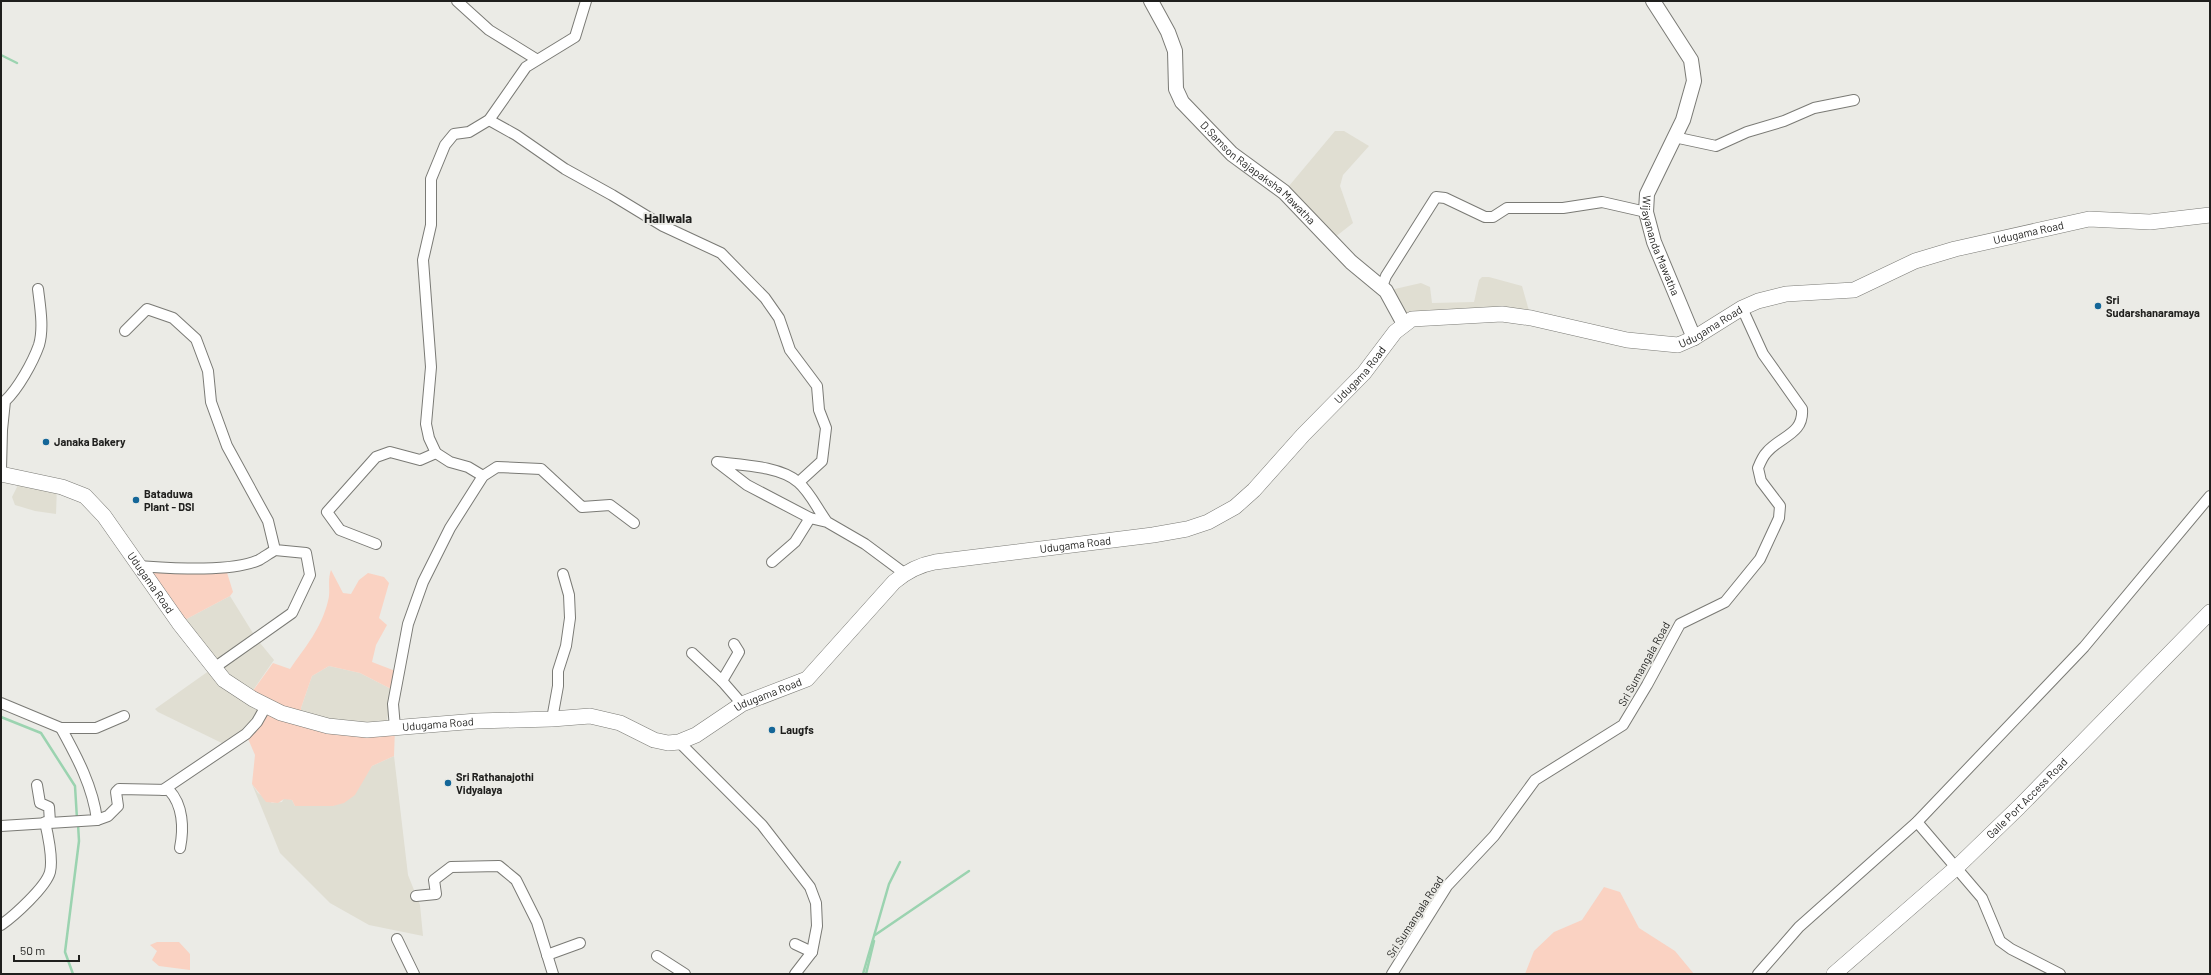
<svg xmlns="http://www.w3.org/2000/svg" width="2211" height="975" font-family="Barlow,sans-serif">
<rect width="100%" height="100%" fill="#ebebe6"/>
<g fill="#e0ded2">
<path d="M1335,131H1344L1369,146L1343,175L1340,186L1353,223L1330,241L1284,192Z"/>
<path d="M1482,277H1489L1522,286L1531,318L1404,324L1386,291L1421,283L1430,287L1432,303L1474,302L1479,280Z"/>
<path d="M18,485L57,486L56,514L35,511L15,505L12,497Z"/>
<path d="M230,596L256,638L274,660L249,696L266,706L228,746L158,712L155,709L213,668L179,623Z"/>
<path d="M329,666L360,673L393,690L386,724H351L301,714V708L312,676Z"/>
<path d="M394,756L408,875L420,905L423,936L369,925L330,903L280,853L252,784L258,793L272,803L282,802L284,798L292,800L295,806H333L364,778L372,766Z"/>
</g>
<g fill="#fad2c2">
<path d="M139,566H225L233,592L230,596L179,623Z"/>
<path d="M331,570L343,593L351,594L359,580L368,573L384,577L389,583L379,618L387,625L376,645L372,662L398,672L395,691L360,673L329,666L312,676L301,708L302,720L395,728L394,756L372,766L355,795L344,803L333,806H295L292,800L284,799L278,803L266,802L252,784L255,755L246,734L266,706L249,696L273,663L290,669C306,646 321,629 328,601C331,591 327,581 331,570Z"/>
<path d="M1604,887L1620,892L1639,928L1675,951L1694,974H1525L1534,951L1554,932L1582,920Z"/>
<path d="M157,942H179L190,954V970L159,966L152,960L157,951L150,945Z"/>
</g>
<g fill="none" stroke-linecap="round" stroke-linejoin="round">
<g stroke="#9bd3b0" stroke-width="2.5">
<path d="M1,55L17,63"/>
<path d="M1,717L41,733L75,786L77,819"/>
<path d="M875,935L969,871"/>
<path d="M73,974L65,952L79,841L78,824"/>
<path d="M863,974L889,884L900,862"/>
<path d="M866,974L874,941"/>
</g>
<defs>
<g id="street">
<path d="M457,1L489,30L536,59"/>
<path d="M489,120L516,135L565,169L612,195L663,226L721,253L765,298L779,318L790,350L817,386L819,410L826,428L822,461L799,482"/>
<path d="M1674,137L1716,146L1747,132L1784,121L1814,108L1854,100"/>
<path d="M1386,291L1383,284L1386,276L1436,197L1445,198L1485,217H1493L1507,208H1563L1602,202L1646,212"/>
<path d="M125,331L147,309L173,318L196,339L208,371L211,402L227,446L268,521L275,550L306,553L310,575L292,613L214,668"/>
<path d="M1,469L2,430L5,401C18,389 33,362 39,345C44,328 40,306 38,289"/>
<path d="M483,476L468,467L450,462L436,453L429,438L426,424L431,367L423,260L431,225V179L445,145L454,134L469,132L489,120L526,67L575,37L586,1"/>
<path d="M827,522C818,510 810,492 798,482C780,466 741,465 717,462L747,485L810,518L827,522L865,544L904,573"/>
<path d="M376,544L340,530L327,512L376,457L390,452L420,460L436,453"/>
<path d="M772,562L795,542L810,518"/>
<path d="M139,566C170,568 230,573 259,560C264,557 270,553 275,550"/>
<path d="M734,644L739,652L722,681L742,704"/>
<path d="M692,653L722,681"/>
<path d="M1,703L61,728"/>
<path d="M552,719L558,686V671L566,646L570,618L569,595L563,574"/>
<path d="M395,728L393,704L408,624L423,582L450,528L483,476L497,467L541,469L582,507L610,505L634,523"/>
<path d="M679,742L762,825L810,887L816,903L817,926L812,952L795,974"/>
<path d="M37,785L40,803L49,807L50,822"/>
<path d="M163,790L246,734L257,722L266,706"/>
<path d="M97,820L108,816L118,806L116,792L119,789L169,790C183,805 184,828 180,848"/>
<path d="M1917,822L1982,898L2000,941L2011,949L2060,974"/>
<path d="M1,826L97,820C93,787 77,757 61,728H96L124,716"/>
<path d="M416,896L436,894L434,880L451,867L499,866L516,880L537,922L553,974"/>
<path d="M1,925C14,916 46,887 50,872C53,860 48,835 45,822"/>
<path d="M397,939L414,974"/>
<path d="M795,944L812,952"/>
<path d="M547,955L580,943"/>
<path d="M657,956L685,974"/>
<path d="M1392,974L1447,886L1494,836L1535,780L1623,725L1647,685L1680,624L1725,602L1760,559L1779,518L1780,506L1761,481L1758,468C1760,463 1763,456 1767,452C1781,436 1804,434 1802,409L1763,354L1742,308"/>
<path d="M1758,974L1799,927L1917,822L2084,647L2210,496"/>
</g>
<g id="secondary">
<path id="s1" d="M1151,1L1168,32L1175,51L1176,89L1182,102L1232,154L1284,192L1351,262L1386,291L1404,324"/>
<path id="s2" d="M1653,1L1691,60L1694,81L1683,120L1647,194L1646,212L1654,242L1694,338"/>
</g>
<g id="primary">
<path id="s3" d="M1,474L62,487L85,496L104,516L179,623L224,680L253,699L281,713L328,726L367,730L477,721L552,719L590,716L620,723L654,740L668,743L679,742L696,735L742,704L807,679L894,582C907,571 919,565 935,562L1153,535L1187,529L1208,522L1235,507L1254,490L1303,435L1364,373L1395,332L1412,319L1502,314L1531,318L1627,340L1678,345L1694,338L1742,308L1758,301L1786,294L1854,290L1915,261L1955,249L2089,219L2150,222L2210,215"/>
<path id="s4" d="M1834,974L1957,867L2019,807L2210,612"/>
</g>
</defs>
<use href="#street" stroke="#7a7a75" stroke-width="12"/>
<use href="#secondary" stroke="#7a7a75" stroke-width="16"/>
<use href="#primary" stroke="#7a7a75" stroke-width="16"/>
<use href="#street" stroke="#fff" stroke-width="10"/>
<use href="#secondary" stroke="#fff" stroke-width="14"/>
<use href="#primary" stroke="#fff" stroke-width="15"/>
</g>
<g fill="#146698" stroke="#ebebe6" stroke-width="1.5">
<circle cx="2098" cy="306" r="4"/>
<circle cx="46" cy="442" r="4"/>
<circle cx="136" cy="500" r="4"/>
<circle cx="772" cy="730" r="4"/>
<circle cx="448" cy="783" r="4"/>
</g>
<g text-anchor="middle" stroke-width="4" stroke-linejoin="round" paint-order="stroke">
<g font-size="11" fill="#1f1f1d" stroke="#ebebe6">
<text dy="4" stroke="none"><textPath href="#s1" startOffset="212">D.Samson Rajapaksha Mawatha</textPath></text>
<text dy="4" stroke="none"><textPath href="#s3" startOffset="2318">Udugama Road</textPath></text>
<text dy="4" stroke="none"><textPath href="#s2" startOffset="268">Wijayananda Mawatha</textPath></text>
<text dy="4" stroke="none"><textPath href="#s3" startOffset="1982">Udugama Road</textPath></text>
<text dy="4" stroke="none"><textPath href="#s3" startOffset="1599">Udugama Road</textPath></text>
<text dy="4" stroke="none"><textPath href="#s3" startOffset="1251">Udugama Road</textPath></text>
<text dy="4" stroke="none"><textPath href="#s3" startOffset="196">Udugama Road</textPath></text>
<text transform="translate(1644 664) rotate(-61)" y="4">Sri Sumangala Road</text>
<text dy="4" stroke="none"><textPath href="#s3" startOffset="891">Udugama Road</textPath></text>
<text dy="4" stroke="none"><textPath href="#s3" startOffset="543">Udugama Road</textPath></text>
<text dy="4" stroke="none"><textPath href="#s4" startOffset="261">Galle Port Access Road</textPath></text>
<text transform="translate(1415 917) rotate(-57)" y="4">Sri Sumangala Road</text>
</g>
<g font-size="11" font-weight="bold" fill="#1f1f1d" stroke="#ebebe6" text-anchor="start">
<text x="2106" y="304">Sri<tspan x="2106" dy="13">Sudarshanaramaya</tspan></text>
<text x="54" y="446">Janaka Bakery</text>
<text x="144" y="498">Bataduwa<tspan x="144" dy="13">Plant - DSI</tspan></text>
<text x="780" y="734">Laugfs</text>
<text x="456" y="781">Sri Rathanajothi<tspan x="456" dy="13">Vidyalaya</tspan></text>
</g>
<g font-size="13" font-weight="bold" fill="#1f1f1d" stroke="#ebebe6">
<text x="668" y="223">Haliwala</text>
</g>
</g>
<rect width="2211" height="975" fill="none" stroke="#1f1f1d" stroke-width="4"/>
<path d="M14 955v6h65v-6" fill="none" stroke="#1f1f1d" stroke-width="2"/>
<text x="20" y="955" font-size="12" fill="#1f1f1d" stroke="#ebebe6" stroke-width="3" paint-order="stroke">50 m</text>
</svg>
